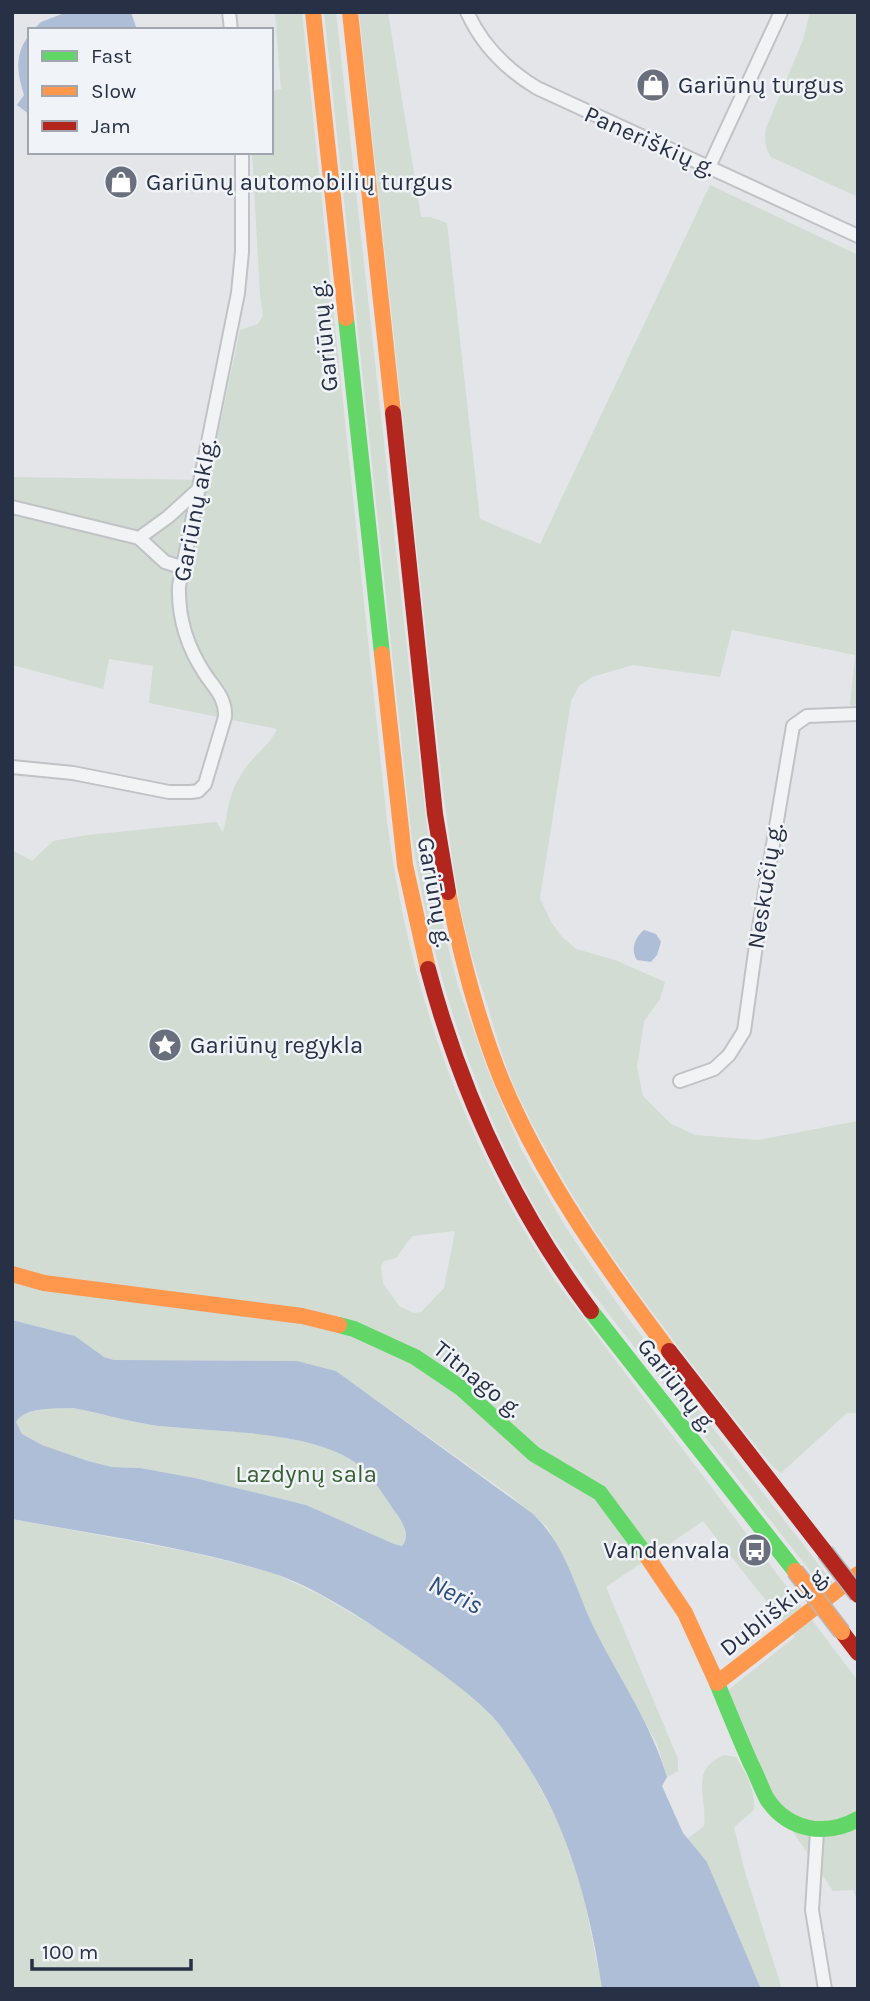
<svg xmlns="http://www.w3.org/2000/svg" width="870" height="2001" font-family="Karla,sans-serif">
<rect width="100%" height="100%" fill="#e3e5e8"/>
<g fill="#d2dcd3" fill-rule="evenodd">
<path d="M275,12H302L387,821C410,992 460,1134 554,1279L858,1681V1902L853,1890L833,1891L773,1802L728,1690L795,1637L703,1521L606,1587L678,1759V1771L667,1777L657,1744L594,1629L568,1567L547,1527L511,1496L336,1371L297,1361L114,1360L104,1357L75,1336L12,1320V850L32,861L53,841L88,835L216,822L223,832C229,810 228,794 242,773C252,756 269,747 277,729L149,703L153,666L109,659L103,689L12,665V477L208,480L240,330L258,324L263,315L260,295L252,152H271V91L281,89ZM455,1231L444,1288L421,1312L414,1313L399,1306L383,1283L381,1266L384,1261L396,1258L412,1236Z"/>
<path d="M324,12H336L426,820L437,902L458,986L488,1071L522,1151L565,1226L623,1312L833,1583L824,1589C768,1517 711,1445 655,1373C608,1313 559,1254 524,1187C466,1075 430,957 411,832Z"/>
<path d="M359,12H388L421,217H430L447,223L480,519L540,544L710,185L858,255V706L850,705L855,655L732,630L720,677L633,665L592,677L579,686L571,701L540,898L551,922L562,937L576,949L615,960L665,982L660,999L644,1021L637,1067L643,1096L670,1123L695,1135L758,1140L858,1121V1413H847L781,1473L772,1466C680,1349 584,1234 520,1099C507,1072 498,1042 490,1014C482,988 473,963 467,937C455,889 450,840 443,791Z"/>
<path d="M810,12H858V197L771,157C765,148 764,139 766,128L803,40Z"/>
<path d="M74,1408C100,1414 126,1421 152,1425C208,1433 323,1428 364,1470C376,1482 386,1499 396,1513C403,1523 411,1536 402,1546L394,1544L306,1505L195,1478L140,1468L112,1467L88,1461L42,1445L22,1434L16,1422C26,1406 56,1409 74,1408Z"/>
<path d="M12,1519L190,1552L274,1573L320,1595L377,1628L448,1676L495,1719L531,1770L563,1832L582,1888L602,1989H12Z"/>
<path d="M724,1755L736,1757C747,1775 755,1789 754,1810L734,1827L745,1872L782,1989H761L707,1862L687,1839L704,1826C708,1797 688,1771 724,1755Z"/>
</g>
<g fill="#aebed6" fill-rule="evenodd">
<path d="M67,12H131L137,30H33L41,22Z"/>
<path d="M30,34V115L17,105L24,95C17,72 14,54 30,34Z"/>
<path d="M644,930L656,934L661,942L657,955L651,962L637,960C630,950 635,937 644,930Z"/>
<path d="M12,1320L75,1336L104,1357L114,1360L297,1361L336,1371L533,1514C568,1548 575,1590 596,1632C621,1681 651,1724 667,1777L662,1786L683,1833L707,1862L761,1989H602C589,1903 568,1823 518,1751C510,1740 502,1727 493,1717C461,1685 425,1661 388,1636C358,1615 306,1583 272,1573C188,1547 99,1535 12,1519ZM73,1408C100,1413 126,1421 152,1425C208,1433 323,1428 364,1470C376,1482 386,1499 396,1513C403,1523 411,1536 402,1546L394,1544L306,1505L195,1478L140,1468L112,1467L88,1461L42,1445L22,1434L16,1422C26,1406 56,1409 73,1408Z"/>
</g>
<g fill="none" stroke-linecap="round" stroke-linejoin="round">
<defs>
<g id="street">
<path d="M229,12L231,30"/>
<path d="M467,12C482,45 507,70 537,88L858,236"/>
<path d="M709,167L781,12"/>
<path d="M12,507L139,538L168,517L200,488"/>
<path d="M139,538L165,562L181,567"/>
<path d="M12,767L73,773L169,792H191L198,791L205,784L225,717C226,698 215,689 205,674C187,647 178,617 179,586L238,293L242,252V152"/>
<path d="M680,1081L714,1069L729,1055L744,1031L756,945L793,726L807,716L858,714"/>
<path d="M817,1832L812,1910L825,1989"/>
</g>
</defs>
<use href="#street" stroke="#c0c2c6" stroke-width="16"/>
<use href="#street" stroke="#f2f3f5" stroke-width="12"/>
<g stroke="#63d668" stroke-width="16">
<path d="M346,318L382,654"/>
<path d="M591,1311L795,1571"/>
<path d="M339,1325L354,1329L415,1357L461,1388L534,1454L600,1493L646,1555"/>
<path d="M717,1683C728,1710 739,1737 751,1764C757,1775 761,1788 767,1799C788,1831 826,1837 858,1819"/>
</g>
<g stroke="#ff974d" stroke-width="16">
<path d="M313,12L346,318"/>
<path d="M350,12L393,413"/>
<path d="M382,654L405,865L428,969"/>
<path d="M448,892C461,956 477,1020 502,1081C543,1179 605,1266 669,1351"/>
<path d="M12,1274L44,1283L302,1316L339,1325"/>
<path d="M646,1555L685,1613L717,1683L858,1574"/>
</g>
<g stroke="#b3261e" stroke-width="16">
<path d="M393,413L435,814L448,892"/>
<path d="M428,969C461,1093 514,1208 591,1311"/>
<path d="M669,1351L825,1552"/>
<path d="M842,1632L858,1653"/>
</g>
<defs>
<path id="slow-bridge" d="M795,1571L842,1632"/>
<path id="jam-bridge" d="M825,1552L858,1595"/>
</defs>
<use href="#slow-bridge" stroke="#b5b8bd" stroke-width="19" stroke-linecap="butt"/>
<use href="#jam-bridge" stroke="#b5b8bd" stroke-width="19" stroke-linecap="butt"/>
<use href="#slow-bridge" stroke="#ff974d" stroke-width="16"/>
<use href="#jam-bridge" stroke="#b3261e" stroke-width="16"/>
</g>
<defs>
<symbol id="shop-disc" viewBox="-11 -11 22 22"><circle r="9.5" fill="#696f7d" stroke="#f0f3f8"/><path d="M-5-2.5h2.3a2.7 3.5 0 0 1 5.4 0H5L5.5 6h-11ZM-1.5-2.5h3a1.5 2.3 0 0 0-3 0Z" fill="#fff"/></symbol>
<symbol id="sight-disc" viewBox="-11 -11 22 22"><circle r="9.5" fill="#696f7d" stroke="#f0f3f8"/><path d="M0-6L1.8-2.2L6-1.7L2.9 1.2L3.7 5.4L0 3.3L-3.7 5.4L-2.9 1.2L-6-1.7L-1.8-2.2Z" fill="#fff"/></symbol>
<symbol id="bus-disc" viewBox="-11 -11 22 22"><circle r="9.5" fill="#696f7d" stroke="#f0f3f8"/><path d="M-5-6H5V4H4V6H2V4H-2V6H-4V4H-5ZM-3.5-4V0h7V-4ZM-3.5 1.2v1.5H-2V1.2ZM2 1.2v1.5H3.5V1.2Z" fill="#fff"/></symbol>
</defs>
<g fill-rule="evenodd">
<use href="#shop-disc" x="634" y="66" width="38" height="38"/>
<use href="#shop-disc" x="102" y="163" width="38" height="38"/>
<use href="#sight-disc" x="146" y="1026" width="38" height="38"/>
<use href="#bus-disc" x="736" y="1531" width="38" height="38"/>
</g>
<g text-anchor="middle" stroke-width="5" stroke-linejoin="round" paint-order="stroke">
<g font-size="24" fill="#273044" stroke="#f0f3f8" text-anchor="start">
<text x="678" y="93">Gariūnų turgus</text>
<text x="146" y="190">Gariūnų automobilių turgus</text>
<text x="190" y="1053">Gariūnų regykla</text>
<text x="730" y="1558" text-anchor="end">Vandenvala</text>
</g>
<g font-size="24" fill="#273044" stroke="#f0f3f8">
<text transform="translate(650 141) rotate(24)" y="8">Paneriškių g.</text>
<text transform="translate(324 336) rotate(-96)" y="8">Gariūnų g.</text>
<text transform="translate(195 510) rotate(-79)" y="8">Gariūnų aklg.</text>
<text transform="translate(765 886) rotate(-81)" y="8">Neskučių g.</text>
<text transform="translate(435 892) rotate(80)" y="8">Gariūnų g.</text>
<text transform="translate(478 1379) rotate(39)" y="8">Titnago g.</text>
<text transform="translate(677 1385) rotate(52)" y="8">Gariūnų g.</text>
<text transform="translate(774 1611) rotate(-38)" y="8">Dubliškių g.</text>
</g>
<g font-size="24" fill="#386133" stroke="#f0f3f8">
<text x="306" y="1482">Lazdynų sala</text>
</g>
<g font-size="26" font-style="italic" fill="#2d4b7c" stroke="#f0f3f8">
<text transform="translate(456 1594) rotate(27)" y="9">Neris</text>
</g>
</g>
<rect width="870" height="2001" fill="none" stroke="#273044" stroke-width="28"/>
<rect x="28" y="28" width="245" height="126" fill="#f0f3f8" stroke="#a0a5b0" stroke-width="2"/>
<rect x="42" y="51" width="35" height="10" fill="#63d668" stroke="#a0a5b0" stroke-width="2"/>
<text x="91" y="63" font-size="21" fill="#273044">Fast</text>
<rect x="42" y="86" width="35" height="10" fill="#ff974d" stroke="#a0a5b0" stroke-width="2"/>
<text x="91" y="98" font-size="21" fill="#273044">Slow</text>
<rect x="42" y="121" width="35" height="10" fill="#b3261e" stroke="#a0a5b0" stroke-width="2"/>
<text x="91" y="133" font-size="21" fill="#273044">Jam</text>
<path d="M32 1959v10h159v-10" fill="none" stroke="#273044" stroke-width="3.5"/>
<text x="42" y="1959" font-size="21" fill="#273044" stroke="#f0f3f8" stroke-width="5" paint-order="stroke">100 m</text>
</svg>
